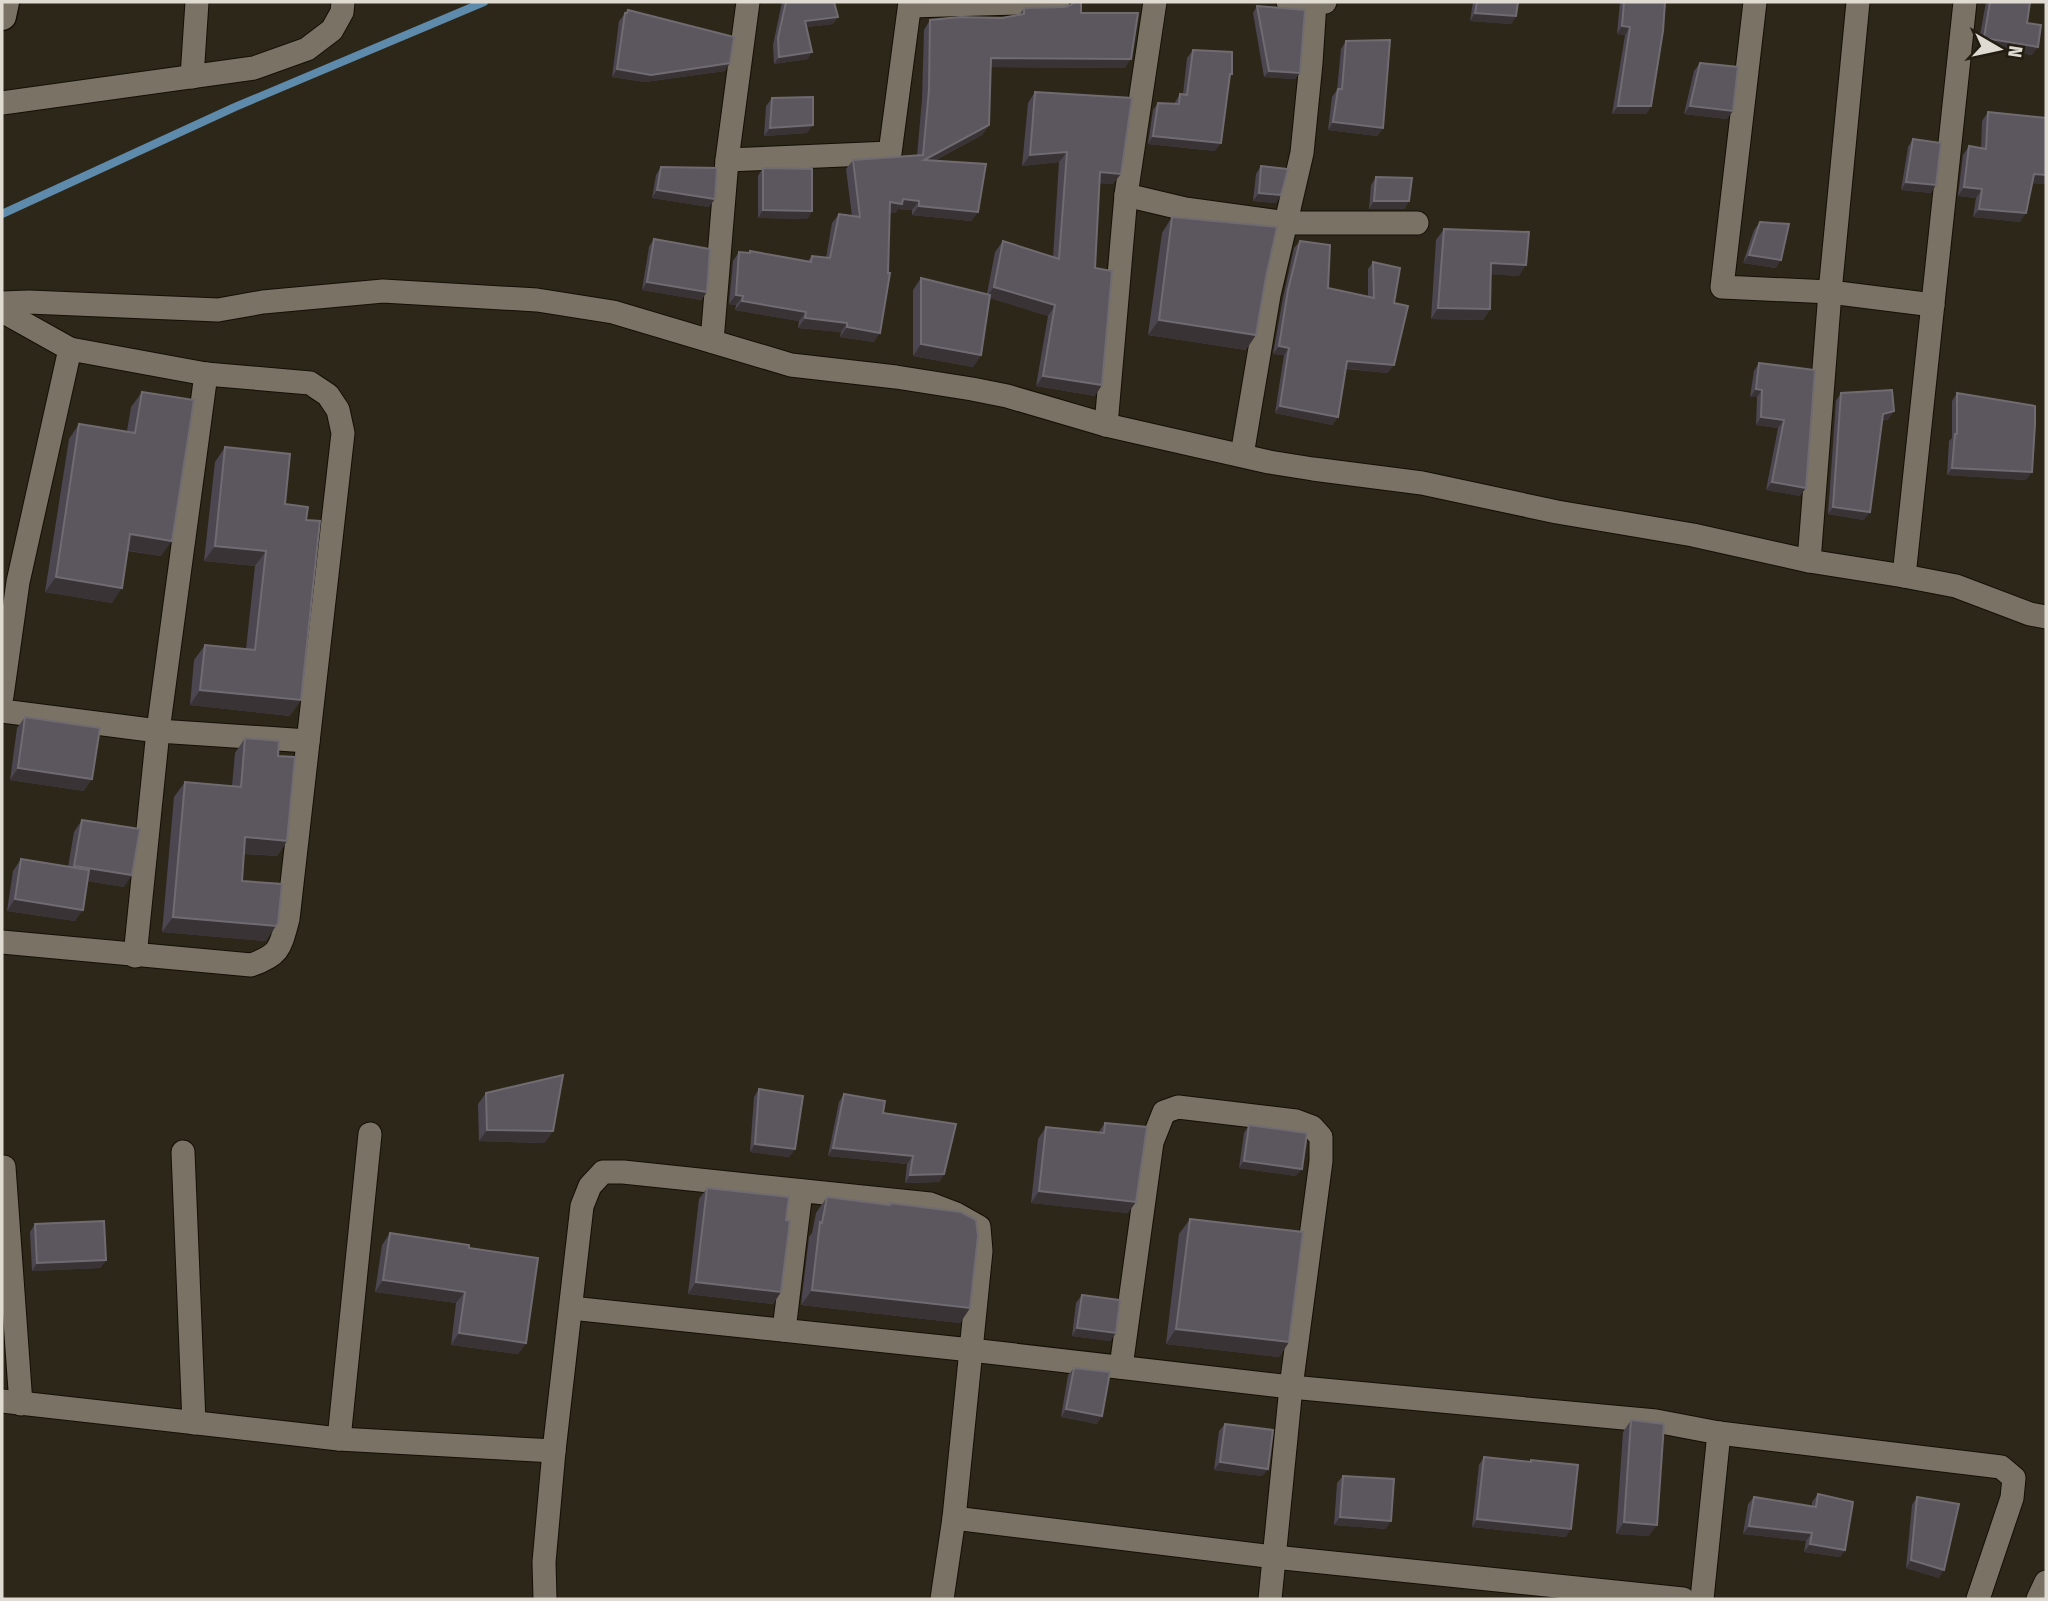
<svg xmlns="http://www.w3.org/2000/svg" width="2048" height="1601" font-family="'Fira Sans Condensed',sans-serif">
<rect width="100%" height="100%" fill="#2d271a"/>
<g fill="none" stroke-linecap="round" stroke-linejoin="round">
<path stroke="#5e8aac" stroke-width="8" d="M2,214L235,107L484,2"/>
<defs>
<g id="minor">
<path d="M1288,2H1325"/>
<path d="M1755,2L1722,287L1830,292L1933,305"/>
<path d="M910,6L1058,2"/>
<path d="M192,77L197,2"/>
<path d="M2,103L254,68L307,49L332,30L342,12L343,2"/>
<path d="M727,160L890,153L910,2"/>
<path d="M1126,195L1185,209L1287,223H1417"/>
<path d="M2,303L29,302L218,310L263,302L383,291L537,300L613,312L791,365L896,377L972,389L1007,396L1106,425L1269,462L1313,469L1422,483L1557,512L1693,535L1809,561L1904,576L1956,586L2030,614L2046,617"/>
<path d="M2,311L70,349L206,374L310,383L328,395L338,410L343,433L288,919C280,948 280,955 251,965L2,942"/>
<path d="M712,341L727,160L748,2"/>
<path d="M1106,425L1126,195L1155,2"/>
<path d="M1242,455L1269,295L1302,153L1311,63L1315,2"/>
<path d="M1809,561L1830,292L1858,2"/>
<path d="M1904,576L1965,2"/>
<path d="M2,696L18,582L70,349"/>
<path d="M2,711L158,731L308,741"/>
<path d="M135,956L158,731L206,374"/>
<path d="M183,1152L194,1423"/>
<path d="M4,1167L21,1404"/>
<path d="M571,1308L971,1350L1291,1387L1656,1421L1719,1433L2001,1467L2014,1478L2012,1498L1978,1599"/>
<path d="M784,1330L801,1191"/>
<path d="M1121,1367L1152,1142L1164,1112L1178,1107L1296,1121L1312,1127L1321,1137V1161L1291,1387L1270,1599"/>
<path d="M2,1401L339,1439L554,1451"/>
<path d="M339,1439L370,1134"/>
<path d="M954,1518L1274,1557L1683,1599"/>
<path d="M545,1599L544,1562L554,1451L582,1206L590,1186L603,1172H623L930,1204L956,1214L979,1227L981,1251L954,1518L942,1599"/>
<path d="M1702,1599L1719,1433"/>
<path d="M2038,1599L2046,1582"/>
</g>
<path id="tertiary" d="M2,16L5,2"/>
</defs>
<use href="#minor" stroke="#150f05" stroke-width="25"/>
<use href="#tertiary" stroke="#150f05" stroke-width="31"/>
<use href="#minor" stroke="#7a7365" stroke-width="23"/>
<use href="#tertiary" stroke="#7a7365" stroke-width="28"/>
</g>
<g fill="#4c4651">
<path d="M782,2H834L838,17L833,24L806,27L808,59L774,64L773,45Z"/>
<path d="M1072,2H1081V13L1125,68L990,67L989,125L982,135L934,161L978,212L971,221L912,215V210L898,209L895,213L889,212L874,342L840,337L841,332L798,328L799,321L735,310L736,305L729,304L733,261L739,252L749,253L750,251L808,261L812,256L826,258L832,223L839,214L852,216L846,169L853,160L917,156L922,99L924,30L930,20L1002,18L1019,15L1024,8L1065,7L1071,5Z"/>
<path d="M1473,2H1518L1516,16L1511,24L1470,21Z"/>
<path d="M1620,2H1665L1651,106L1646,114H1612L1625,35L1617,34Z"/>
<path d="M1986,2H2030L2027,23L2032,55L1978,46Z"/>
<path d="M1257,6L1300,73L1295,79L1264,77L1253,13Z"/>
<path d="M628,10L725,71L645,82L612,77L619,21Z"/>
<path d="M1346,41L1383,128L1377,136L1328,130L1332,97L1337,90L1341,49Z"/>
<path d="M1193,50L1232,74L1229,79L1215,151L1148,144L1153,110L1158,103L1174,104L1180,94H1183L1187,58Z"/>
<path d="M1700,63L1727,119L1684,114L1694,71Z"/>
<path d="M1035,92L1113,184L1099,183L1095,268V396L1036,386L1048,316L990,298L981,355L973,367L913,356V290L921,278L987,294L995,252L1003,241L1053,257L1059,162L1022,166L1028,103Z"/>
<path d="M772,98L807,133L764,136L766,106Z"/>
<path d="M1988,112L2046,118V114V184L2032,183L2020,222L1973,217L1976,198L1958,196L1963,155L1969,146L1981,148L1982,121Z"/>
<path d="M1913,139L1931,193L1901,190L1908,147Z"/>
<path d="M1261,166L1281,195L1276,203L1253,201L1256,174Z"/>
<path d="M661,167L709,207L652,198L656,175Z"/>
<path d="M763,168L812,211L807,219L758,218V176Z"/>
<path d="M1376,177L1409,201L1404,209H1369L1371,185Z"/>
<path d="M1172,217L1246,350L1148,335L1162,233Z"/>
<path d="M1760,222L1776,268L1743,263L1754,230Z"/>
<path d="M1444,229L1519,276L1491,274L1490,309L1483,320L1431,319L1436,240Z"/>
<path d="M654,239L707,292L701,300L642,290L649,247Z"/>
<path d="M1300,241L1328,288L1368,297V269L1373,262L1394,303L1388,373L1346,369L1338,417L1332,425L1275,413L1284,355L1273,354L1283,298L1294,248Z"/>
<path d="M1759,363L1815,370L1800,496L1766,490L1778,428L1756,425L1757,397H1750L1754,371Z"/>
<path d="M142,392L161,556L128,551L112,603L45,592L69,439L79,424L127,431L131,407Z"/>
<path d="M1841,393L1889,419L1882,421L1864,520L1828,514L1836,401Z"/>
<path d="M1957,393L2026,480L1947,475L1949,441L1952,438V401Z"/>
<path d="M225,447L285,504L290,716L190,705L194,660L205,645L246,649L255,566L204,561L215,462Z"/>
<path d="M25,717L84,791L10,780L17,728Z"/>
<path d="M245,738L278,756L287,841L277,856L244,854L242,881L266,941L162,932L174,797L185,782L232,786L235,753Z"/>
<path d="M82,820L124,887L87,881L75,921L7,911L13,871L21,859L68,867L74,832Z"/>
<path d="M759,1089L795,1149L789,1157L750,1152L754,1097Z"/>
<path d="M486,1093L545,1143L479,1141L478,1104Z"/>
<path d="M844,1094L883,1113L944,1174L939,1182L905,1183L907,1164L828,1156L839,1102Z"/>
<path d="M1105,1123L1128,1213L1031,1203L1038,1139L1046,1127L1098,1133Z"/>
<path d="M1249,1125L1296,1176L1239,1168L1244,1133Z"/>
<path d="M707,1188L786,1220L781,1292L773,1304L688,1294L699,1199Z"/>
<path d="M827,1197L889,1205L890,1203L970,1308L960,1323L801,1305L809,1237L812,1233L816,1213Z"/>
<path d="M1190,1219L1289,1342L1279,1357L1166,1344L1179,1234Z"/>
<path d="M35,1224L106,1260L100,1268L32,1271L30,1232Z"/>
<path d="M390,1233L469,1248L526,1343L518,1354L451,1345L456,1303L375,1292L382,1245Z"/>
<path d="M1082,1295L1116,1333L1110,1341L1072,1336L1076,1303Z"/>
<path d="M1074,1368L1097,1424L1061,1417L1068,1375Z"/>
<path d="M1631,1420L1649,1536L1616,1534L1623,1432Z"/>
<path d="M1225,1424L1268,1469L1262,1476L1214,1470L1219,1431Z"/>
<path d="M1484,1457L1530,1462L1531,1460L1566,1537L1472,1527L1479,1465Z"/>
<path d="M1343,1476L1386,1529L1334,1525L1337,1483Z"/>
<path d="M1818,1494L1845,1550L1840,1557L1804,1552L1806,1541L1743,1534L1748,1504L1754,1497L1812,1506V1502Z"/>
<path d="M1917,1497L1939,1578L1906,1568L1912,1505Z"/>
</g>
<g fill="#393335">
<path d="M1475,13L1516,16L1511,24L1470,21Z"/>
<path d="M838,17L833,24L800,28L805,21Z"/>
<path d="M1622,26L1630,27L1625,35L1617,34Z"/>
<path d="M1984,38L2038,47L2032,55L1978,46Z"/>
<path d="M812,52L808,59L774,64L779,57Z"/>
<path d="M991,58L1131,59L1125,68L984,67Z"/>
<path d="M730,63L725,71L645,82L612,77L617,69Z"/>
<path d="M1269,71L1300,73L1295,79L1264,77Z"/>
<path d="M1618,106H1651L1646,114H1612Z"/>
<path d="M1690,106L1733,111L1727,119L1684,114Z"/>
<path d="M1333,122L1383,128L1377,136L1328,130Z"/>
<path d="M813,125L807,133L764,136L770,128Z"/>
<path d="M989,125L982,135L918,169L924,160Z"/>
<path d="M1153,136L1221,143L1215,151L1148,144Z"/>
<path d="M1067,152L1059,162L1022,166L1030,155Z"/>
<path d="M1100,172L1121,174L1113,184L1093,183Z"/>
<path d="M2034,174L2046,175V184L2028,183Z"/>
<path d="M1906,182L1936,185L1931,193L1901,190Z"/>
<path d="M1964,187L1982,189L1976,198L1958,196Z"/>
<path d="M657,190L715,199L709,207L652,198Z"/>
<path d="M1259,193L1281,195L1276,203L1253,201Z"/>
<path d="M903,199L919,201L912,210L898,209L895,213L883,212L890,202Z"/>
<path d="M1374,201H1409L1404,209H1369Z"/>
<path d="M919,206L978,212L971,221L912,215Z"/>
<path d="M1979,209L2026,213L2020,222L1973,217Z"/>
<path d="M763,210L812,211L807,219L758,218Z"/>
<path d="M1749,255L1781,260L1776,268L1743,263Z"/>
<path d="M1491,263L1526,265L1519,276L1484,274Z"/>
<path d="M647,282L707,292L701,300L642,290Z"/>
<path d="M994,287L1055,305L1048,316L986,297Z"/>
<path d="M736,295L743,296L736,305L729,304Z"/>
<path d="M742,301L806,312L799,321L735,310Z"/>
<path d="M1438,308L1490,309L1483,320L1431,319Z"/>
<path d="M805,318L847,323L841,332L798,328Z"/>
<path d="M1159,320L1256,335L1246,350L1148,335Z"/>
<path d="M847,327L880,333L874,342L840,337Z"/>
<path d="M921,344L981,355L973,367L913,356Z"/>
<path d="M1279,346L1289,348L1284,355L1273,354Z"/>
<path d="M1347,361L1394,365L1388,373L1342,368Z"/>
<path d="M1043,376L1102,385L1095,396L1036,386Z"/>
<path d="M1756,389L1762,390L1757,397H1750Z"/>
<path d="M1280,406L1338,417L1332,425L1275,413Z"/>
<path d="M1894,411L1889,419L1878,422L1883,414Z"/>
<path d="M1761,417L1784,420L1778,428L1756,425Z"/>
<path d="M1952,468L2032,472L2026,480L1947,475Z"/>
<path d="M1772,482L1806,488L1800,496L1766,490Z"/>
<path d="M1833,507L1870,512L1864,520L1828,514Z"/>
<path d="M130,534L172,541L161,556L120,549Z"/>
<path d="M215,546L266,551L255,566L204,561Z"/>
<path d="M56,577L122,588L112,603L45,592Z"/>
<path d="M200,690L301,700L290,716L190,705Z"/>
<path d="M18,768L92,779L84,791L10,780Z"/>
<path d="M245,837L287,841L277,856L235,853Z"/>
<path d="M74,866L132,875L124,887L66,878Z"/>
<path d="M15,899L83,910L75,921L7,911Z"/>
<path d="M173,917L276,926L266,941L162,932Z"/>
<path d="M487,1130L553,1131L545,1143L479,1141Z"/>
<path d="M755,1144L795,1149L789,1157L750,1152Z"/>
<path d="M833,1148L913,1156L907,1164L828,1156Z"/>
<path d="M1244,1161L1302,1169L1296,1176L1239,1168Z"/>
<path d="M944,1174L939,1182L905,1183L910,1175Z"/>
<path d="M1039,1191L1136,1202L1128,1213L1031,1203Z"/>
<path d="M106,1260L100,1268L32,1271L37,1263Z"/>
<path d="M383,1280L465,1292L456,1303L375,1292Z"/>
<path d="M696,1282L781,1292L773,1304L688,1294Z"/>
<path d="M812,1290L970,1308L960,1323L801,1305Z"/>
<path d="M1077,1328L1116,1333L1110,1341L1072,1336Z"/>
<path d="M1176,1329L1289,1342L1279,1357L1166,1344Z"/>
<path d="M459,1333L526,1343L518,1354L451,1345Z"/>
<path d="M1066,1409L1102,1416L1097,1424L1061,1417Z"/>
<path d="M1220,1462L1268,1469L1262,1476L1214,1470Z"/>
<path d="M1340,1517L1391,1521L1386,1529L1334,1525Z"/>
<path d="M1477,1519L1571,1529L1566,1537L1472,1527Z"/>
<path d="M1624,1522L1657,1525L1649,1536L1616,1534Z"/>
<path d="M1749,1526L1812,1533L1806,1541L1743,1534Z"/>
<path d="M1810,1544L1845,1550L1840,1557L1804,1552Z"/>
<path d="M1911,1560L1944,1570L1939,1578L1906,1568Z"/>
</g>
<g fill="#5c565f" stroke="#706b71" stroke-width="2">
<path d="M786,2H834L838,17L805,21L812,52L779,57L778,38Z"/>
<path d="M1074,2H1081V13H1138L1131,59L991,58L989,125L924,160L986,164L978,212L919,206V201L903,199L902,204L890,202L888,273H890L880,333L847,327V323L805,318L806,312L742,301L743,296L736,295L739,252L750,253V251L811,262L812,256L830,258L839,214L860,217L853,160L923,155L929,90L930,20L960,17L1002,18L1024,14V8L1065,7L1071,5Z"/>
<path d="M1477,2H1518L1516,16L1475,13Z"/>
<path d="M1624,2H1665L1663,31L1651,106H1618L1630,27L1622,26Z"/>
<path d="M1990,2H2030L2027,23L2041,25L2038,47L1984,38Z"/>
<path d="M1257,6L1305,10L1300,73L1269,71Z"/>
<path d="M628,10L734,37L730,63L651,75L617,69L625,13H627Z"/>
<path d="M1390,40L1383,128L1333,122L1338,89H1342L1346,41Z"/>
<path d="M1193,50L1232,52V74H1230L1221,143L1153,136L1158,103L1179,104L1180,94L1187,95Z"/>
<path d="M1700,63L1738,67L1733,111L1690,106Z"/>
<path d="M1035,92L1132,98L1121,174L1100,172L1095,268L1112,271L1102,385L1043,376L1055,305L994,287L1003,241L1059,259L1067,152L1030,155Z"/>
<path d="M813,97V125L770,128L772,98Z"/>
<path d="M1988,112L2046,118V175L2034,174L2026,213L1979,209L1982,189L1964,187L1969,146L1986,149Z"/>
<path d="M1913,139L1941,143L1936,185L1906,182Z"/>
<path d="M1261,166L1288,169L1281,195L1259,193Z"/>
<path d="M661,167L717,168L715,199L657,190Z"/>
<path d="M763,168L812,169V211L763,210Z"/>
<path d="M1376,177L1412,178L1409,201H1374Z"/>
<path d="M1172,217L1277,227L1266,277L1256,335L1159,320Z"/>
<path d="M1760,222L1789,224L1781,260L1749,255Z"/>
<path d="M1444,229L1529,232L1526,265L1491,263L1490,309L1438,308Z"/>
<path d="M654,239L710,249L707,292L647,282Z"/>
<path d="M1300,241L1330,245L1328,288L1374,298L1373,262L1400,268L1394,303L1408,306L1394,365L1347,361L1338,417L1280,406L1289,348L1279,346L1288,290Z"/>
<path d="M921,278L990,295L981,355L921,344Z"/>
<path d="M1759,363L1815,370L1806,488L1772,482L1784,420L1761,417L1762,390L1756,389Z"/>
<path d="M1892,390L1894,411L1883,414L1870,512L1833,507L1841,393Z"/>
<path d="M142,392L194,400L172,541L130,534L122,588L56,577L79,424L135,433Z"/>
<path d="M1957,393L2035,406V424L2032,472L1952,468L1955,434H1957Z"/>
<path d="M225,447L290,454L285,504L308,507L306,520L320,521L301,700L200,690L205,645L255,650L266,551L215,546Z"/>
<path d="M25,717L100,728L92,779L18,768Z"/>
<path d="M245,738L279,741L278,756L295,757L287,841L245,837L242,881L282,884L278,923L276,926L173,917L185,782L241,787Z"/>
<path d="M82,820L140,829L132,875L74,866Z"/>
<path d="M21,859L89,870L83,910L15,899Z"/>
<path d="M563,1075L553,1131L487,1130L486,1093Z"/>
<path d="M759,1089L803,1096L795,1149L755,1144Z"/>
<path d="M844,1094L885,1101L883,1113L956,1124L944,1174L910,1175L913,1156L833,1148Z"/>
<path d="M1105,1123L1147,1127L1136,1202L1039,1191L1046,1127L1104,1133Z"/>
<path d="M1249,1125L1307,1133L1302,1169L1244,1161Z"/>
<path d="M707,1188L789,1197L786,1220L790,1221L781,1292L696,1282Z"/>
<path d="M827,1197L890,1205V1203L961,1212L976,1220L978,1236L970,1308L812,1290L820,1222L822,1223Z"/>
<path d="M1190,1219L1303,1232L1289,1342L1176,1329Z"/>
<path d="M104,1221L106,1260L37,1263L35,1224Z"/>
<path d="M390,1233L469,1245V1248L538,1258L526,1343L459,1333L465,1292L383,1280Z"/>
<path d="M1082,1295L1120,1300L1116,1333L1077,1328Z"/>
<path d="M1074,1368L1110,1372L1102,1416L1066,1409Z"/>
<path d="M1631,1420L1664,1424L1657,1525L1624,1522Z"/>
<path d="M1225,1424L1273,1430L1268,1469L1220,1462Z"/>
<path d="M1484,1457L1531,1462V1460L1578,1465L1571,1529L1477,1519Z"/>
<path d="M1343,1476L1394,1479L1391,1521L1340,1517Z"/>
<path d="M1818,1494L1853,1502L1845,1550L1810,1544L1812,1533L1749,1526L1754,1497L1816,1507Z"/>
<path d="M1917,1497L1959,1504L1944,1570L1911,1560Z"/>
</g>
<rect width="2048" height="1601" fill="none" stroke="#dfdbd3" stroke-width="7"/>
<g transform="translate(1999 49) rotate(99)" stroke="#231d11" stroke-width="5" paint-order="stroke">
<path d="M0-5L12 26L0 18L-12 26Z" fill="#dfdbd3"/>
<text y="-10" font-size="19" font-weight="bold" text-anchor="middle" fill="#dfdbd3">N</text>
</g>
</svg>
